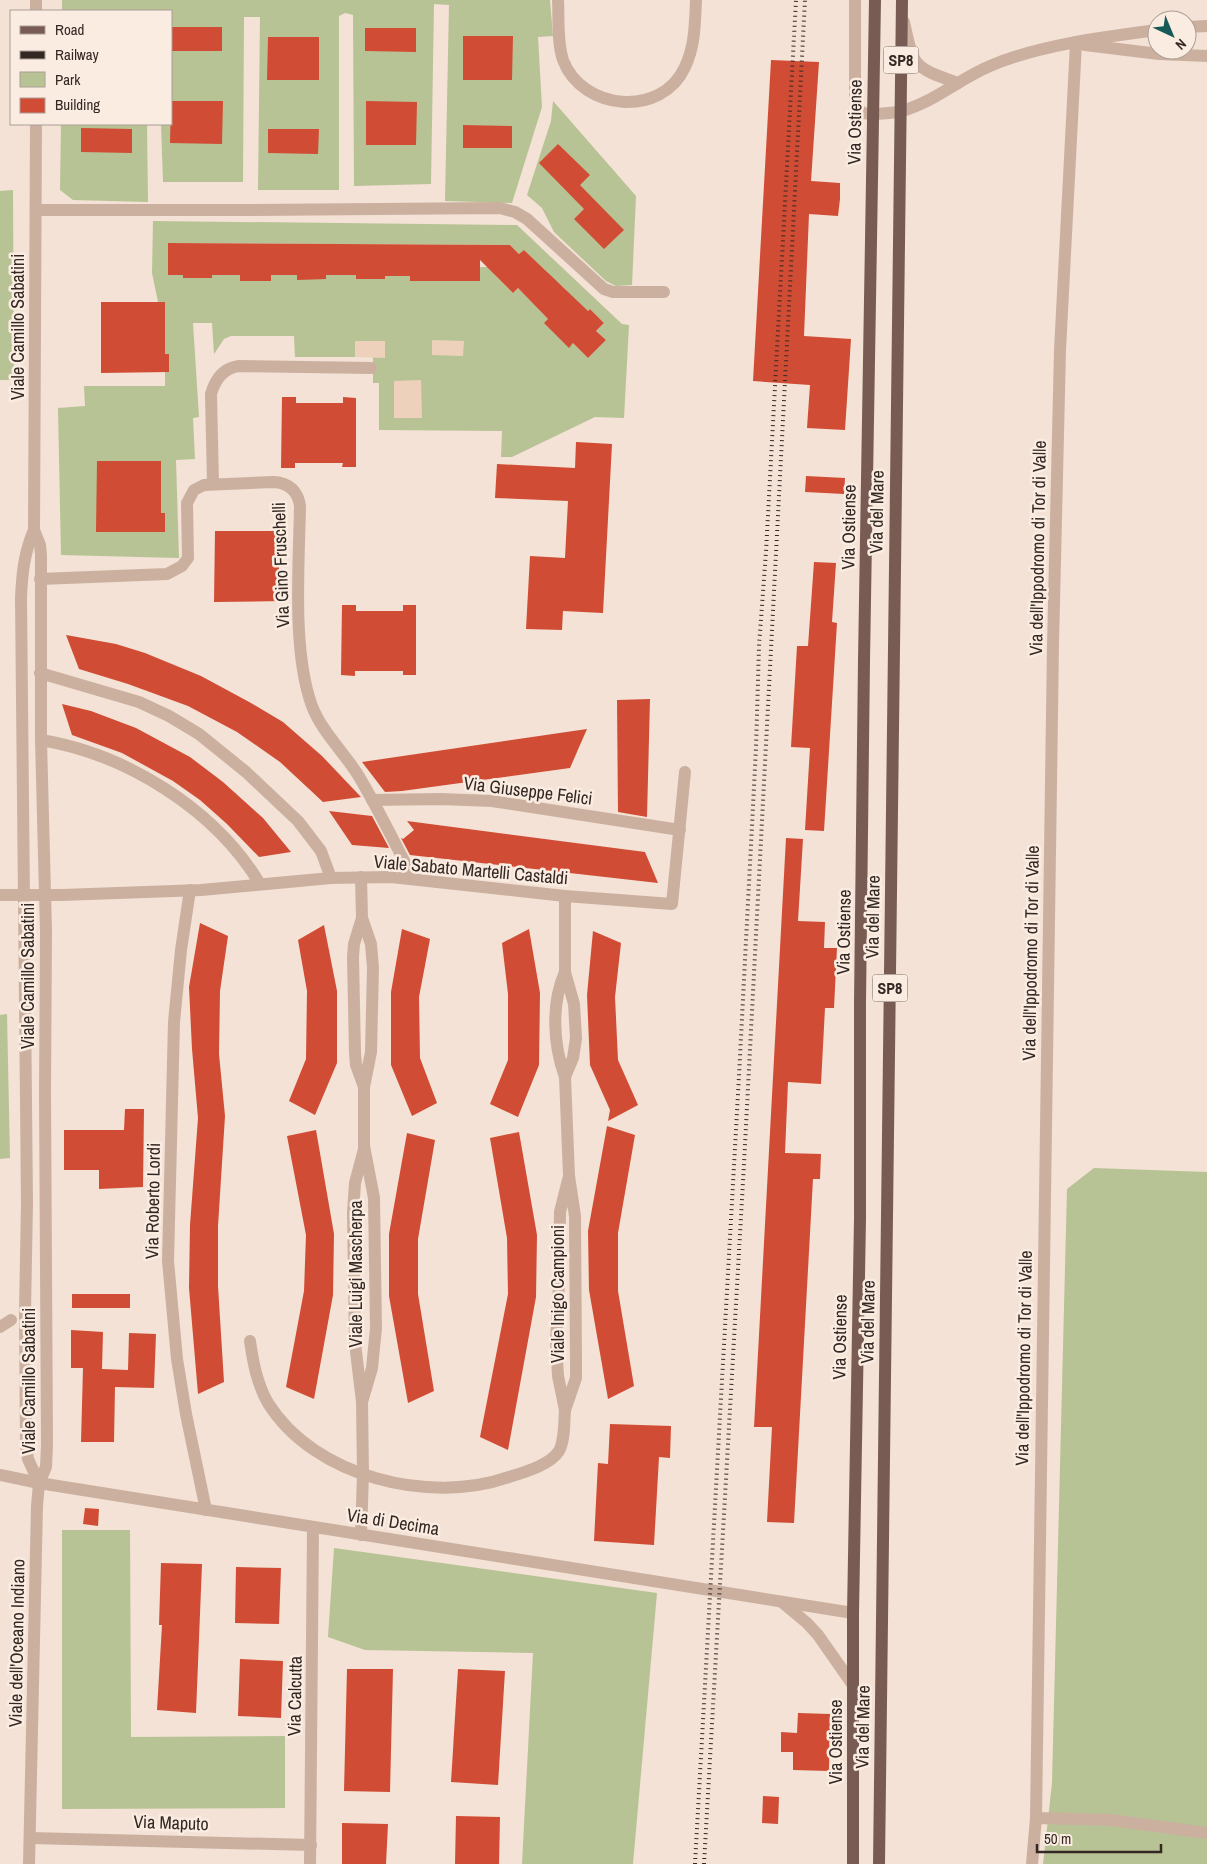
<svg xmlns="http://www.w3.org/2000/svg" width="1207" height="1864" font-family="'Archivo Narrow',sans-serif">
<rect width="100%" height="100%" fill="#f3e2d5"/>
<g fill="#b7c394" fill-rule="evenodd">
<path d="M62,0H550L553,36L538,37L542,107L512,203L445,201L449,5L434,4L431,184L354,186L353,15L345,13L339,16V190H258L260,17H244L243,182H163L161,124H171V11H62Z"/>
<path d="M553,101L636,196L632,285L616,286L606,281L554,232L542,208L527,195L551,121Z"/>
<path d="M61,124H147L148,202L73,200L60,190Z"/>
<path d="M13,190L14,380H0V191Z"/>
<path d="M153,221L517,225L622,324L629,325L624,418L595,417L512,457H501L502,431L379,430V383H373V357H295L294,336H231L224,339L214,354L212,323H193L199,417L193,418L195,459L176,460L179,558L61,555L58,408L85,406L84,386H165V372H169V354H165V302H158L152,273ZM168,243L510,245L519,254L524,250L547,272L556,291L562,286L587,312L590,309L604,323L596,331L606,340L588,358L573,343L569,347L548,319L518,288L513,293L494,274L497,267H480L479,281H467V276L442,281H411L410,276H385V279H356V275H326V279H297V275H271L270,281H240V275H212V278H183V275H168Z"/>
<path d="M7,1014L10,1158L0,1159V1015Z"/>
<path d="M1094,1168L1207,1172V1864H1043L1052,1783L1067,1189Z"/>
<path d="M62,1530H130L131,1737L285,1736V1808L62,1809Z"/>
<path d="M334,1548L657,1593L633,1864H522L533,1653L365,1650L328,1637Z"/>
</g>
<g fill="#edd1ba">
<path d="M432,340L464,341L463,356L432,355Z"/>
<path d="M355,341H385V358L355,357Z"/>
<path d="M421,380L422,418H394V381Z"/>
</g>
<g fill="#d14c34">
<path d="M172,27H222V51H171Z"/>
<path d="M365,28H416V52L365,51Z"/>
<path d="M463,36H513L512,80H463Z"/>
<path d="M268,37H319V80H267Z"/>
<path d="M771,60L819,62L811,181L840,183V199L838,216L809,214L804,336L851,339L845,430L807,428L810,385L753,381Z"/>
<path d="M171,101H223L222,144L170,143Z"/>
<path d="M366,101L417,102L416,145H366Z"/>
<path d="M463,125L512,126V148H463Z"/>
<path d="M81,128L132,129V153L81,152Z"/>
<path d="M268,129H319L318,154L268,153Z"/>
<path d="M558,144L590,175L580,185L624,230L604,249L574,219L584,209L539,163Z"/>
<path d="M168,243L510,245L519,254L524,250L588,311L590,309L604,323L596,331L606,340L588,358L573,343L569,348L544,323L548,319L518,288L513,293L480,260V281H410V276H385V279H356V275H326V279L297,280V275H271V281H240V275H212V278H183V275H168Z"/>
<path d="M101,302H165V354H169V372L101,373Z"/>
<path d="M282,397H296V403H343V397L356,398V467H342L343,463H295V468H281Z"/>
<path d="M576,442L612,444L603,613L563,611L562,630L526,629L530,556L565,558L568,501L495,498L497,464L575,468Z"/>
<path d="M97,461H161V513H165V532H96Z"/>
<path d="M806,476L845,478L844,494L805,492Z"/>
<path d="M215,531H279V583H283V601L214,602Z"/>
<path d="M814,562L836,563L832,622L837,623L824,831L805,830L810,748L791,747L797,646H808Z"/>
<path d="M342,605H356V611H403V605H416V675H403V671H355V676L341,675Z"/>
<path d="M66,635L116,644L145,653L201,676L251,703L283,722L322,756L361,797L323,802L280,762L237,732L188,706L128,684L79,669Z"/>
<path d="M650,699L647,817L618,812L617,700Z"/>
<path d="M62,704L91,711L136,728L190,757L223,782L263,818L291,852L259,857L227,824L200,800L173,781L122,753L72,735Z"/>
<path d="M587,729L570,768L402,791L385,792L362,762Z"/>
<path d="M329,811L372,816L389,848L352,845Z"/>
<path d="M407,821L645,852L658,883L410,855L401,838L403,839L414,830Z"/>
<path d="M786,838L803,839L798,921L825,922L824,948H837L834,1008H825L821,1084L788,1082L785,1153L821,1154L820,1179H813L794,1523L767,1522L772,1427H754Z"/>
<path d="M200,923L228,936L220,991L219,1054L225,1116L218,1226V1286L224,1382L198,1394L189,1288L190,1225L198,1118L192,1049L189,987Z"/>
<path d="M324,925L337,991V1063L315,1115L289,1101L306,1059L307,991L298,940Z"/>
<path d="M402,929L430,939L419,997L420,1058L437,1103L412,1116L391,1065V992Z"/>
<path d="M529,929L540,993L539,1065L518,1117L490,1104L508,1060V994L502,943Z"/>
<path d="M593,931L621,943L615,997L618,1060L638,1105L608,1121L610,1110L590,1065L587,995Z"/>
<path d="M125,1109H144L143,1187L99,1189V1170H64V1130H124Z"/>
<path d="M607,1126L635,1135L618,1233V1291L634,1386L608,1399L589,1290L588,1231Z"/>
<path d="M316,1130L334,1234L333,1295L314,1399L286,1387L304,1291L306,1235L287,1136Z"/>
<path d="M519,1132L537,1235L536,1297L508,1450L480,1437L508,1294L507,1238L490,1138Z"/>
<path d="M407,1133L435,1140L418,1239V1294L434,1391L408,1403L389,1296V1234Z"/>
<rect x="72" y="1294" width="58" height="14"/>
<path d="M71,1330L103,1332L102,1369L128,1370L129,1333L156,1334L154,1388L115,1387L114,1442H81L83,1368H71Z"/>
<path d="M610,1424L671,1426L670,1458L659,1457L654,1545L594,1541L598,1463L608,1464Z"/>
<path d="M85,1508L99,1509L98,1526L83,1524Z"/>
<path d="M161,1563L202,1564L196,1713L157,1710L162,1625H159Z"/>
<path d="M236,1567L281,1568L279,1624L235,1623Z"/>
<path d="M240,1659L283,1661L281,1718L238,1716Z"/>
<path d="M347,1669H393L390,1792L344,1791Z"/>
<path d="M458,1669L505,1671L498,1785L451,1782Z"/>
<path d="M798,1713L830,1714L829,1771L793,1770V1752H781V1732L797,1733Z"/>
<path d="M763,1796L779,1797L778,1824L762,1823Z"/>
<path d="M456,1816L500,1817L499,1864H455Z"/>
<path d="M342,1823L388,1824L386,1864H342Z"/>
</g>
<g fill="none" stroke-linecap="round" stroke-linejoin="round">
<g stroke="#cbb0a0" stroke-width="12">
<path d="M558,0C559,19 557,42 563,60C582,111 662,118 685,67C695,46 695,23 696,0"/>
<path d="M855,0V102C856,107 859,111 864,113C870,115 895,113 902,111C934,102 959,79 990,66C1039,45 1104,37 1157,30"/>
<path d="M36,11V0"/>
<path d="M904,22C914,68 913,67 958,83"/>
<path d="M1187,27L1207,26"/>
<path d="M1085,45L1159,54L1207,56"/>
<path d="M36,210H251L500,208L515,212L527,219L604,289L613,292H664"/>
<path d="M213,484L211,394C215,380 223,368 239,366L371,368"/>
<path d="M34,530C24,553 22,574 21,598L27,1203L25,1312L26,1446L28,1459L39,1483"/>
<path d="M40,579L167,574L182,566L188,558L187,503L194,490L204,485L274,482C289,483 298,491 300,506C299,565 292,651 312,706C322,732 343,751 358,775C378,808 395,844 413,878"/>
<path d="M40,673L139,702L169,716L199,734L246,772L298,821L321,851L331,878"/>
<path d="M41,740C126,754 215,809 260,884"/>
<path d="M372,800L440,799L492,801L680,830"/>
<path d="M361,877L362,918L371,944L373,968L371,1052L364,1087V1146L374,1198L376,1328L372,1368L362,1402"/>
<path d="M190,890L181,950L174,1022L168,1261L177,1359L186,1414L206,1510"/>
<path d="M0,895H62L201,890L331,878L391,877L565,896L672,904L685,772"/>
<path d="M362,918L354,944L353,957L355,1053L356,1065L364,1087"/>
<path d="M565,972C551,1004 553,1044 565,1077L573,1058L576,1038L574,1004L565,972V896"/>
<path d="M565,1077L569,1176L575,1216L576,1362V1378L565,1410L558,1376L556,1342L559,1283L560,1212L569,1176"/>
<path d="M0,1327L11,1320"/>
<path d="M250,1341C253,1362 257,1384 268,1403C314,1477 430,1505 509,1477C525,1472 550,1465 559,1451C565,1440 564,1422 565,1410"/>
<path d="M0,1475L39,1483L853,1613"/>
<path d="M361,1535L363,1474L362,1402L355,1343L353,1213L355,1183L364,1149"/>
<path d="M783,1603L807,1623L818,1635L853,1685"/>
<path d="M1036,1818L1111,1820L1207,1833"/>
<path d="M30,1838L311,1845"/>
<path d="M29,1864L37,1506L39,1483L46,1467L47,1445L45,1092L46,931L41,740V555L40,545L34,530L36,124"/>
<path d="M310,1864L313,1528"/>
<path d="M1032,1864L1036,1818L1053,645L1060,350L1076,43"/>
</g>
<g stroke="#785c53" stroke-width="12">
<path d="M853,1864V1613L860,1219V1003L864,660L875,0"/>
<path d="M879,1864L902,0"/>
</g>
<g stroke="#342824" stroke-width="4" stroke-dasharray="1 4" stroke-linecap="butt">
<path d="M695,1864L739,1076L756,748L759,646L766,552L796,0"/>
<path d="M704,1864L744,1164L805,0"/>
</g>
</g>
<g text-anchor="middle" stroke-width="5" stroke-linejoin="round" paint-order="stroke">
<g fill="#faece1" stroke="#6f635d" stroke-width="1">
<rect x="883.5" y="46.5" width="35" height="27" rx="4"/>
<rect x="872.5" y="974.5" width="35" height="27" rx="4"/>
</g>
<g font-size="16" font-weight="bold" fill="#342824">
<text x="901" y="66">SP8</text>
<text x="890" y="994">SP8</text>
</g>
<g font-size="18" fill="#342824" stroke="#faece1">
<text transform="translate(855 122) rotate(-89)" y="6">Via Ostiense</text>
<text transform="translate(18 327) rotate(-90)" y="6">Viale Camillo Sabatini</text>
<text transform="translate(877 512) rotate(-89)" y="6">Via del Mare</text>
<text transform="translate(849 527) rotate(-89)" y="6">Via Ostiense</text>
<text transform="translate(1038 548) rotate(-89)" y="6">Via dell'Ippodromo di Tor di Valle</text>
<text transform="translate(281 565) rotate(-92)" y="6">Via Gino Fruschelli</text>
<text transform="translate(528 791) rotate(7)" y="6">Via Giuseppe Felici</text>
<text transform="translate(471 870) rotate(5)" y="6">Viale Sabato Martelli Castaldi</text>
<text transform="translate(873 917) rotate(-89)" y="6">Via del Mare</text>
<text transform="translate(844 932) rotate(-89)" y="6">Via Ostiense</text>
<text transform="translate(1031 953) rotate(-89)" y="6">Via dell'Ippodromo di Tor di Valle</text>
<text transform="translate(28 976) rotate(-90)" y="6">Viale Camillo Sabatini</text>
<text transform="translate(153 1201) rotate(-89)" y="6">Via Roberto Lordi</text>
<text transform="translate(356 1274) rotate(-90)" y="6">Viale Luigi Mascherpa</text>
<text transform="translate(558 1294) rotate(-90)" y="6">Viale Inigo Campioni</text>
<text transform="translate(868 1322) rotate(-89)" y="6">Via del Mare</text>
<text transform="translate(840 1337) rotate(-89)" y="6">Via Ostiense</text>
<text transform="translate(1024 1358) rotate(-89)" y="6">Via dell'Ippodromo di Tor di Valle</text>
<text transform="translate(29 1381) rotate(-90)" y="6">Viale Camillo Sabatini</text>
<text transform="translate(393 1522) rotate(9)" y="6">Via di Decima</text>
<text transform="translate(17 1643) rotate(-89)" y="6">Viale dell'Oceano Indiano</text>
<text transform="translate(295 1696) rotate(-89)" y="6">Via Calcutta</text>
<text transform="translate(863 1727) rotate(-89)" y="6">Via del Mare</text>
<text transform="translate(836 1742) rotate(-90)" y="6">Via Ostiense</text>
<text transform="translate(171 1823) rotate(2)" y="6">Via Maputo</text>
</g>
</g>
<rect x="10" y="10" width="162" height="115" fill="#faece1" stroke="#ab9e95"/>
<rect x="20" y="26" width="25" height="8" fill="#785c53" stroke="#ab9e95"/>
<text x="55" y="35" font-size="15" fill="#342824">Road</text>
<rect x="20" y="51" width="25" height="8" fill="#342824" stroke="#ab9e95"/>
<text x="55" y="60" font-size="15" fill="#342824">Railway</text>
<rect x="20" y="72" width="25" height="15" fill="#b7c394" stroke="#ab9e95"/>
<text x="55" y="85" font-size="15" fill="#342824">Park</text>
<rect x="20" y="98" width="25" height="15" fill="#d14c34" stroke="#ab9e95"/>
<text x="55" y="110" font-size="15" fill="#342824">Building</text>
<g transform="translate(1172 35) rotate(136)"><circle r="24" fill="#faece1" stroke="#ab9e95"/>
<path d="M0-4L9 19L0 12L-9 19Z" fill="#165957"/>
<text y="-8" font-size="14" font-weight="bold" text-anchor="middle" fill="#342824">N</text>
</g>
<path d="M1037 1844v8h124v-8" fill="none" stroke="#342824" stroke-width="2.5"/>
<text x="1044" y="1844" font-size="15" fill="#342824" stroke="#faece1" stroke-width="4" paint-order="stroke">50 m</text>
</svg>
